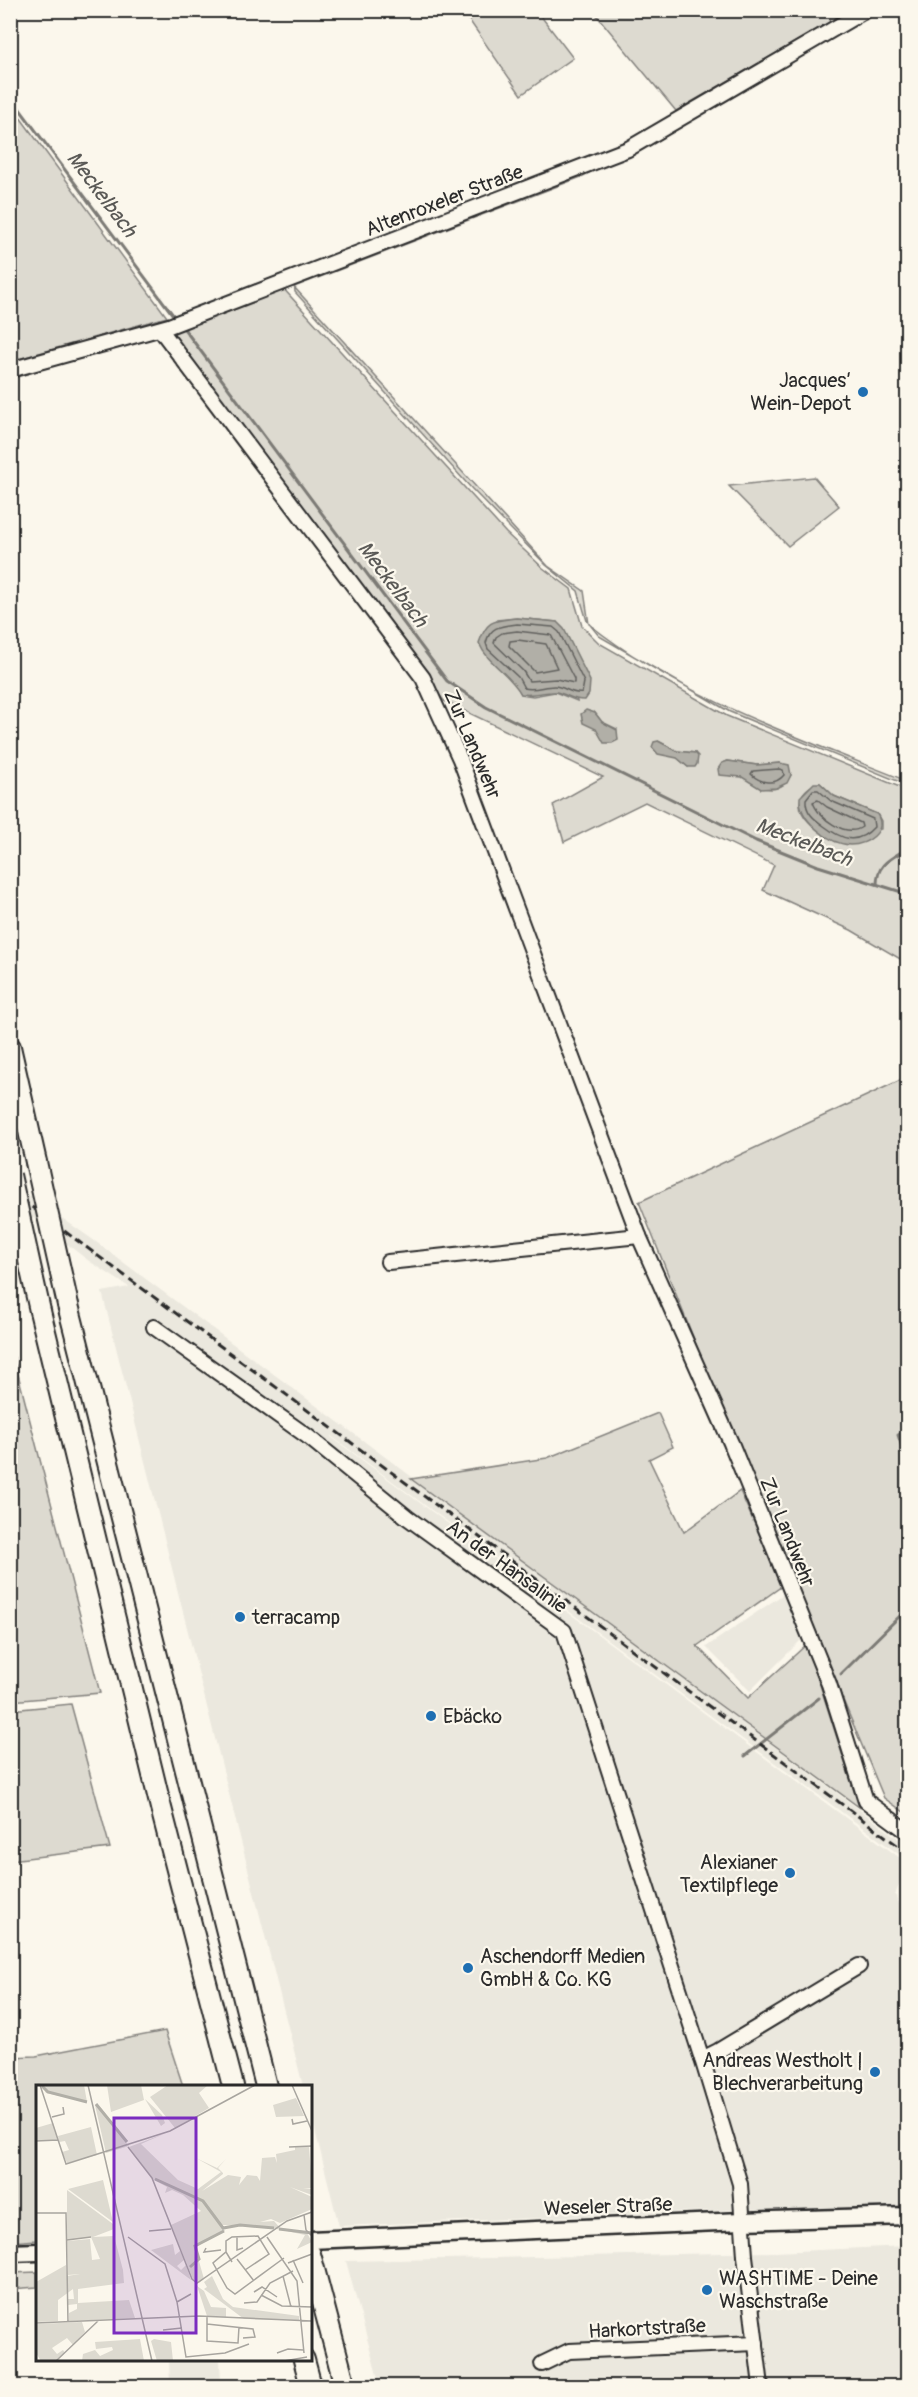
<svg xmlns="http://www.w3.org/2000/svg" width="918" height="2397" font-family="Pangolin,sans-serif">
<rect width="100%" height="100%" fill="#fbf7ec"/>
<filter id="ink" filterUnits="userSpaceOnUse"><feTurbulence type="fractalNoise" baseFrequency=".0167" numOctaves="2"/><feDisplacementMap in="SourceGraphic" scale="12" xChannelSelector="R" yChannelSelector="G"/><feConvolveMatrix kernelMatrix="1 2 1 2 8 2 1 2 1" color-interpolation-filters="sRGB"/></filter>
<g filter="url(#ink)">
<g fill="#ebe8de" fill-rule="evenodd">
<path d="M10,1182L92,1239L907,1845V1864L895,1895L908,1919L907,2207L732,2210L339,2226L311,2114L310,2086H303L102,1292L129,1287L89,1261L11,1201ZM331,1436L900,1855V1858L331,1437Z"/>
<path d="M785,1593L803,1638L750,1691L706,1647Z"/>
<path d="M907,2246V2386H380L346,2261L775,2252Z"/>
<path d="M169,2360H220L221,2382L170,2385Z"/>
</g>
<g fill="#dddad0" stroke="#84827e" stroke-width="1.5" fill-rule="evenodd">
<path d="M477,10L537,11L573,58L521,95L467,17Z"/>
<path d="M593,11H849L676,111Z"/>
<path d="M11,105L167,317L11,361Z"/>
<path d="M680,123L685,124L581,177L294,287L548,566L584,591L589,624C680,697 800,738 907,781V785L730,712L599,636L587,621L578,591L546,565L472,489L295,292L294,281Z"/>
<path d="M281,286L506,533L543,568L571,589L582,626L599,643L727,716L907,790V963L851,930L763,890L774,865L645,802L564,842L553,805L603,777L444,701L175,342L171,332ZM517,618L557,622L577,701L555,692L533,696L521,694L514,681L497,620ZM595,713L602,722L617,729L604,742L596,728ZM658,741L677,751L695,753L688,767ZM728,761L757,765L780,763L791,775C774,806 743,778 728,761ZM820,783L834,796L877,814L881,821V829L836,842C827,836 817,830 809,822C793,806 800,788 820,783Z"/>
<path d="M814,477L839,506L788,546L729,486Z"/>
<path d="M907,1077V1814L884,1798L738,1449L639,1202Z"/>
<path d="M11,1347L100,1693L11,1701Z"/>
<path d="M658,1413L673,1447L649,1459L684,1532L740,1491L782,1586L697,1646L748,1698L807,1644L859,1807L411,1479L547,1458Z"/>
<path d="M71,1704L110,1848L11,1860V1710Z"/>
<path d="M165,2031L183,2086H38L37,2240L11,2242V2057L36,2056Z"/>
<path d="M37,2272V2287L11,2289V2273Z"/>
</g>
<g fill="#b1afa7" stroke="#7b7a75" stroke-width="1.5">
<path d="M517,618L557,622L564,629L590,681L589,694L585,700C573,701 567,694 556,692C545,691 536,696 521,694C510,674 487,663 479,643C487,619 494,621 517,618Z"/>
<path d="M586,710L595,713L602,722L617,730L618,740L612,743H604L596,729L583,723L581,714Z"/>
<path d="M658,741L677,751L695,753L698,756L697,764L695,767H688L677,758L658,754L652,747L654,742Z"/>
<path d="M728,761L757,765L780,763L789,765L791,775L787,783L776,788L761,789L742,777L719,775L718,769L722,763Z"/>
<path d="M814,783H820L834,796L877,814C888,832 867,845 850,845C828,844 798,819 800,797Z"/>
</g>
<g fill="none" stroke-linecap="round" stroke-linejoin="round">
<g stroke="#61605d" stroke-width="1.5">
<path d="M517,624L553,627L559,632L584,682L582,693C572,695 564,686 554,686C543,686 535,691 524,688L518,677L488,649L486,643C490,626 501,626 517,624Z"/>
<path d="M517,631L551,635L574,679V683L556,679L529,681L523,671L494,643L496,637L502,633Z"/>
<path d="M518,640L546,644L557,668L535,672L509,646L510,641Z"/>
<path d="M779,769L783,770L784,775C775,786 760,783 751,774L753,771Z"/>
<path d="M818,790L831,801L873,819L874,827C857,846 841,839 824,826C814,819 805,812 806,799L813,790Z"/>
<path d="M818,800L827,807L861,823L862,827C846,838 818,818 813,802Z"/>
</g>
<g stroke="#7b7a75" stroke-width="3">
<path d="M10,96L176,319"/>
<path d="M182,326L447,681L486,707L756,841L818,866L908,894"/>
<path d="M877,884C877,863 891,859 908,848"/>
<path d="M908,1430L898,1435L908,1464"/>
<path d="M841,1674L908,1608"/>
<path d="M745,1756L819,1698"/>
</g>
<defs>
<g id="minor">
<path d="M160,329L423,678L460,759L639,1236L731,1443L829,1684L866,1801L908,1832"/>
<path d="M10,370L169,326L628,149L866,10"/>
<path d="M388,1262L639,1236"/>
<path d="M154,1327L307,1436L408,1518L564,1631L702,2059"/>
<path d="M542,2364L569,2351L756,2343"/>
<path d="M761,2386L745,2256L740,2184L702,2059L718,2051L859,1966"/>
</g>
<g id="major">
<path d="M310,2240L742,2221L908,2216"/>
<path d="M10,2253L38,2252"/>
</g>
<g id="highway">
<path d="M10,1047L36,1162"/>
<path d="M68,1305L266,2086"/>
<path d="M40,1311L161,1808L233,2086"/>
<path d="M310,2254L345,2386"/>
<path d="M304,2360L311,2386"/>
</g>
</defs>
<use href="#minor" stroke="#2b2b2b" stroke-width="18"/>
<use href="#major" stroke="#2b2b2b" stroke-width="21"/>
<use href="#highway" stroke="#2b2b2b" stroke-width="24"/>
<use href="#minor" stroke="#fbf7ec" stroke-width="14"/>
<use href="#major" stroke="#fbf7ec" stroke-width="16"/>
<use href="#highway" stroke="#fbf7ec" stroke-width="20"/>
<path stroke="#2b2b2b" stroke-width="3" stroke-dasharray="9 4.5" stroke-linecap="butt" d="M10,1191L908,1853"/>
<defs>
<g id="highway-bridge">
<path d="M36,1162L68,1305"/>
<path d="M10,1175L40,1311"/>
</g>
</defs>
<use href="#highway-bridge" stroke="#2b2b2b" stroke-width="24" stroke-linecap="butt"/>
<use href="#highway-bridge" stroke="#fbf7ec" stroke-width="20"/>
</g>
</g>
<g fill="#1f6fb2" stroke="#fbf7ec" stroke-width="2">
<circle cx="863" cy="392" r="6"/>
<circle cx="240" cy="1617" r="6"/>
<circle cx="431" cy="1716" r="6"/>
<circle cx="790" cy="1873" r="6"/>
<circle cx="468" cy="1968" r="6"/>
<circle cx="875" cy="2072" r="6"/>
<circle cx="707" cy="2290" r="6"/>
</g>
<g text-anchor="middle" stroke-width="4.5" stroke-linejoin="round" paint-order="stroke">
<g font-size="20" fill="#2b2b2b" stroke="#fbf7ec">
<text transform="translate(444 200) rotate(-21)" y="7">Altenroxeler Straße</text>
<text transform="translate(473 744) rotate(67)" y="7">Zur Landwehr</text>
<text transform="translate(788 1532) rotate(68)" y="7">Zur Landwehr</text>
<text transform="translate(507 1566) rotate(36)" y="7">An der Hansalinie</text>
<text transform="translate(608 2206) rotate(-2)" y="7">Weseler Straße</text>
<text transform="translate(647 2328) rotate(-3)" y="7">Harkortstraße</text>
</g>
<g font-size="20" fill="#2b2b2b" stroke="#fbf7ec" text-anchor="start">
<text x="851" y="387" text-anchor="end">Jacques’<tspan x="851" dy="23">Wein-Depot</tspan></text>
<text x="252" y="1624">terracamp</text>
<text x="443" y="1723">Ebäcko</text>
<text x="778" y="1869" text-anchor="end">Alexianer<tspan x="778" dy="23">Textilpflege</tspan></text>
<text x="480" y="1963">Aschendorff Medien<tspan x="480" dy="23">GmbH &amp; Co. KG</tspan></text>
<text x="863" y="2067" text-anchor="end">Andreas Westholt |<tspan x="863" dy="23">Blechverarbeitung</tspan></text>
<text x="719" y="2285">WASHTIME - Deine<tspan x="719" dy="23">Waschstraße</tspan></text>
</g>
<g font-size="21" font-style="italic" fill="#5a5956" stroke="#fbf7ec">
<text transform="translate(102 194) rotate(53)" y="7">Meckelbach</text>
<text transform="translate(393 584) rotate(53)" y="7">Meckelbach</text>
<text transform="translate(804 842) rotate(21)" y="7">Meckelbach</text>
</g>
</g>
<g transform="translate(36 2085)">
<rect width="276" height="276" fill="#fbf7ec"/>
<path d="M5,0H48L51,17L10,8ZM71,0H105L108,15L75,27ZM132,0H172L163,8L173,23L139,43L114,12ZM260,13L268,31L240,32L237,20ZM109,14L126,30L129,38L125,41ZM59,20L65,23L93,61L70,68ZM17,38L22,55L0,56V43ZM55,42L61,70L31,78L26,67L33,65L29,56L23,57L22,51ZM130,48L105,59L142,95L162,104L185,87L160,73L181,83L190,74L182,83L187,88V89L166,106L192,90L205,92L203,100L211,90L221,91L224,96L226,73L239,72L241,78L240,69L259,65V61L273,62L276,103H267L276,104V110L254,102L276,112V124L244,138L235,134L224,137L238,136L245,144L271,148L276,157L261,164L269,150L227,141L186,140L189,146L159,162L168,194L163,198L157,194L135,140L165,126L147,110L136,105L129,108L131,102L118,95L93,62ZM67,95L77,137L32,104ZM31,105L77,139L78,144L57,152L78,151L87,185L88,198L42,204V218L93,215L99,233L33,236V228L41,224V219L32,220V214H38L37,204L22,215V236L0,237V197L30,180L31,191L44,189L32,190L31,156L54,154L56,175L64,174L55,152L31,155ZM137,159L139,170L144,166L148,175L141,181L145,185L150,180L155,195L115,165ZM176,191L187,214L197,222L263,231V235L208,234L168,204L171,202L168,197ZM161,201L168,206L175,222L190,223V232L171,231ZM46,237L49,247L37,260L31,253L16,263L21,269L27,265L29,268L20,276H5L0,268V239ZM104,254L108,276H46L47,269L59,265L64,271L77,265L76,262L60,264L59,257ZM118,254L135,257L137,276H121L115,256Z" fill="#dddad0"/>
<path fill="none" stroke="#b1afa7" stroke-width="3" d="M6,1L12,7L51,17M60,19L91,57M119,94L167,116L187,143L204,140L238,143M243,144L276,148M154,182L163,174L159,161L188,146"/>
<path fill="none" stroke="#a8a59f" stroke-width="1.5" d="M4,0L30,79L134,46L219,0M52,0L116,276M256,0L276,46M16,32L28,29L27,22M256,34L257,39L271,36M0,56L22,55M92,62L116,93L156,194L161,198L251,136L276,127M253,62L276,61M0,128H30L32,237M268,130L270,145L276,151M113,146L135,144M92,152L129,179L141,217M201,152V165L207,163M231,152L261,196L268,268M31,155L55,152M170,163L168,167L185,165M190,167V156L196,152L222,151L233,169L209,185M201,174L218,196M257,175L267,198M196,177L190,167L177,178L191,203L199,209L248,173M252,178L276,169M247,191L255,222M218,207L226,202L241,212M155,209L141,217L150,272L189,268L213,259M225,210L246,221L276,222M208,218L221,217L234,198L257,186M171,232V256L202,258L203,242M0,238L163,231L276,236M171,239L217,244L219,252L207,253M127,245L146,243M241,268L252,264L267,265M20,276L62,236M248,276L271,272"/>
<path fill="#7b2cbf" fill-opacity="0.15" stroke="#7b2cbf" stroke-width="3" d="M78,33H160V248H78Z"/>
<rect width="276" height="276" fill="none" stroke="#2b2b2b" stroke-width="3"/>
</g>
<rect width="918" height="2397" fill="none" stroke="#fbf7ec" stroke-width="36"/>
<rect x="18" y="18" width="882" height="2361" fill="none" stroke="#2b2b2b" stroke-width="2" filter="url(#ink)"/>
</svg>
